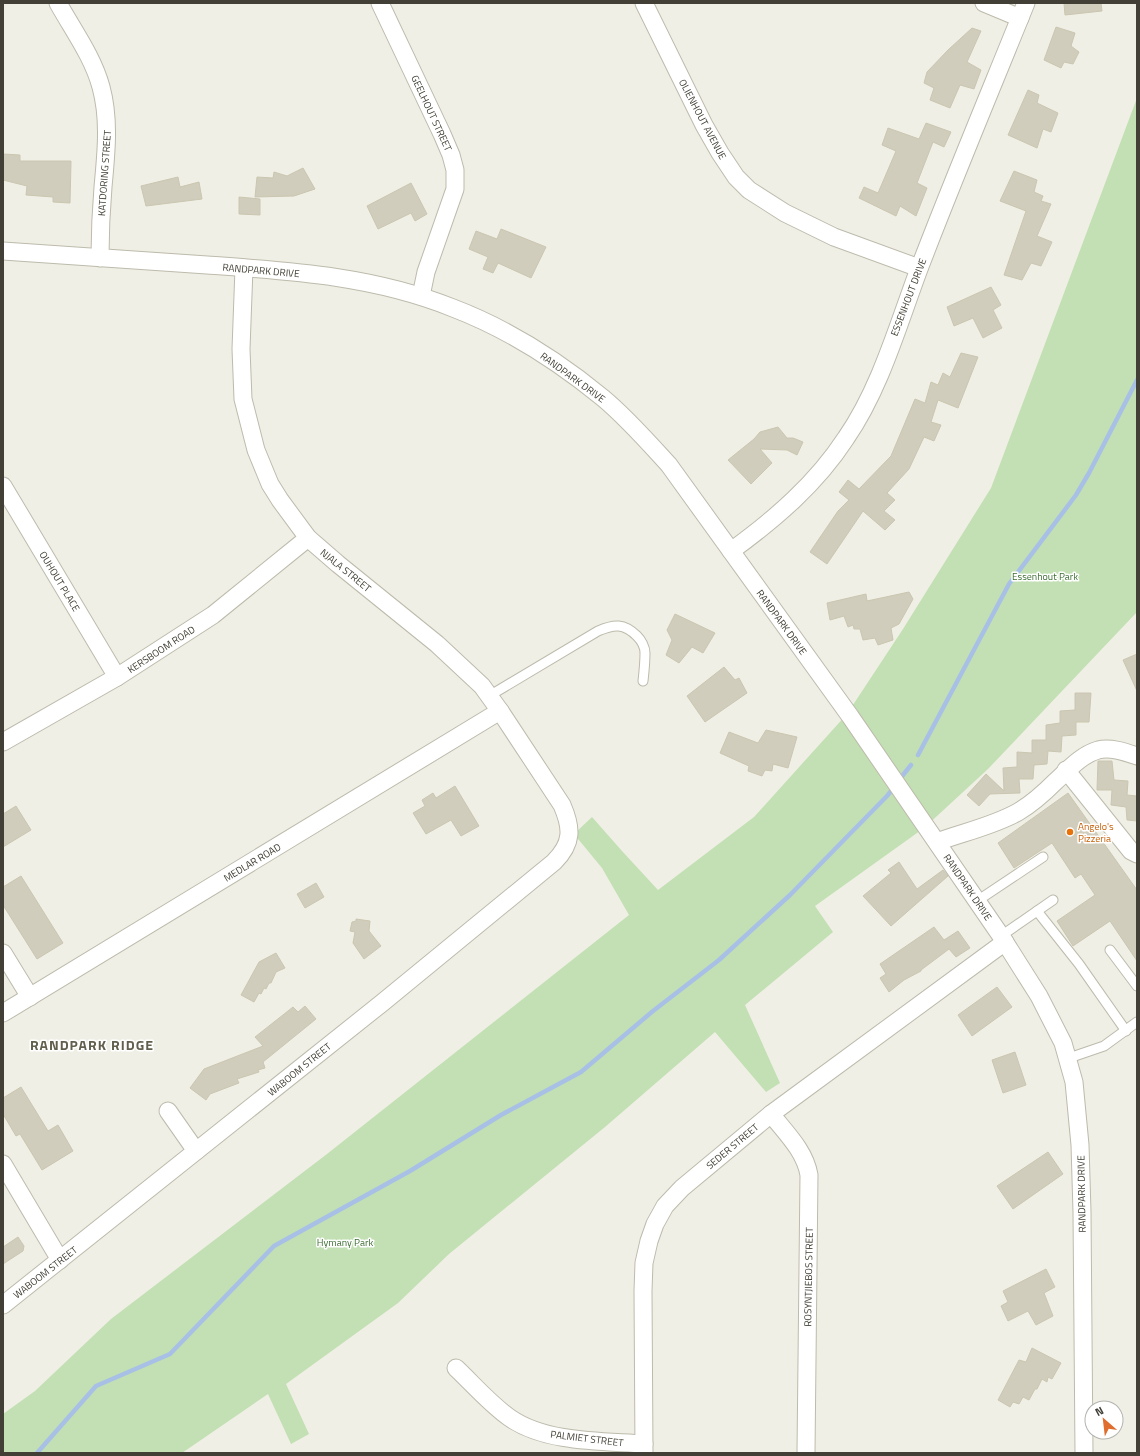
<svg xmlns="http://www.w3.org/2000/svg" width="1140" height="1456" font-family="'Titillium Web',sans-serif">
<rect width="100%" height="100%" fill="#f0efe5"/>
<path fill="#c2e0b3" d="M1137,98V612L988,769L924,828L815,906L833,932L745,1005L780,1083L766,1092L715,1032L605,1127L449,1254L398,1303L286,1384L309,1434L291,1444L268,1394L182,1453H3V1414L35,1391L111,1319L327,1154L629,915L602,868L574,834L592,817L622,851L658,890L754,817L847,714L903,629L991,488Z"/>
<g fill="none" stroke-linecap="round" stroke-linejoin="round">
<g stroke="#a8c0e6" stroke-width="4.5">
<path d="M918,755L1009,584L1076,495L1089,473L1137,380"/>
<path d="M899,780L911,765"/>
<path d="M37,1453L96,1386L170,1354L274,1246L410,1171L501,1115L581,1072L653,1011L719,960L790,895L887,796L895,786"/>
</g>
</g>
<g fill="#d0cdbc" stroke="#cac6b0">
<path d="M1064,3H1101L1102,11L1065,15Z"/>
<path d="M1056,27L1075,33L1071,46L1079,52L1073,64L1064,62L1061,68L1044,60Z"/>
<path d="M972,28L981,31L967,62L981,70L974,89L960,85L950,108L930,100L934,88L924,83L927,72L948,50Z"/>
<path d="M1028,90L1039,95L1037,103L1058,113L1051,132L1043,129L1037,148L1008,135Z"/>
<path d="M926,123L951,132L944,147L933,142L917,183L927,188L916,216L900,206L896,216L859,198L864,187L878,193L896,151L882,145L888,128L919,139Z"/>
<path d="M3,154L20,155V161H71L70,203L53,202V197L26,195L27,186L3,180Z"/>
<path d="M303,168L315,189L294,196L255,197L257,177L273,178L274,172L287,176Z"/>
<path d="M1014,171L1037,180L1034,192L1043,196L1041,201L1051,204L1037,236L1052,242L1041,266L1031,263L1022,280L1004,275L1026,211L1000,201Z"/>
<path d="M178,177L180,187L199,182L202,199L146,206L141,186Z"/>
<path d="M411,183L427,214L415,221L411,213L378,229L367,206Z"/>
<path d="M239,197L260,199V215L239,214Z"/>
<path d="M501,229L546,247L531,278L498,263L493,273L483,269L488,257L469,249L476,231L497,239Z"/>
<path d="M991,287L1001,305L993,310L1002,328L983,338L973,318L954,326L947,307Z"/>
<path d="M961,353L978,357L958,408L938,400L931,422L941,425L934,441L924,437L909,469L887,493L895,500L884,511L895,520L885,530L863,511L827,564L810,552L838,511L849,500L839,492L848,480L859,489L891,456L915,399L925,403L931,382L938,385L943,373L950,377Z"/>
<path d="M778,427L787,438H793L803,442L797,455L787,450L760,449L772,463L751,484L728,460L754,439L760,432Z"/>
<path d="M909,592L913,599L899,624L891,628L893,640L878,645L875,638L863,640L860,629H854L853,625L848,627L844,616L830,620L827,603L866,594L867,601Z"/>
<path d="M675,614L715,633L703,653L692,647L679,663L666,655L672,640L667,630Z"/>
<path d="M1137,654V691L1123,660Z"/>
<path d="M724,667L735,680L739,678L747,693L705,722L687,696Z"/>
<path d="M1075,693H1091L1089,722H1076V735L1062,736L1061,752L1048,751L1047,764L1034,765L1033,779H1019L1020,793L990,794L979,806L967,795L986,774L1004,791L1003,768L1017,767V752L1032,753V740H1046V725L1060,723V711L1075,710Z"/>
<path d="M766,730L797,737L788,768L773,764L772,771L765,770L762,776L748,771L749,766L720,753L729,732L758,743Z"/>
<path d="M1098,761H1112L1114,780L1128,781L1127,795L1137,796V821L1127,820L1126,807L1111,805L1112,790H1097Z"/>
<path d="M455,786L479,826L461,836L451,820L426,834L413,813L425,806L422,800L433,793L436,798Z"/>
<path d="M1068,793L1137,890V961L1110,921L1073,946L1057,921L1095,895L1081,874L1075,878L1052,843L1014,868L998,843Z"/>
<path d="M16,806L31,830L3,847V814Z"/>
<path d="M899,862L917,889L943,870L948,876L891,926L863,896L891,873L888,870Z"/>
<path d="M21,876L63,943L37,959L3,905V887Z"/>
<path d="M316,883L324,897L305,908L297,894Z"/>
<path d="M356,919L370,921L369,931L381,946L364,959L353,943L355,932L350,931L352,922L356,921Z"/>
<path d="M934,927L944,940L958,931L970,948L956,957L949,949L921,970V971L904,980L889,992L880,978L886,974L880,964Z"/>
<path d="M276,953L285,968L276,972L271,983H269L266,989L264,988L261,994L259,993L254,1002L241,995L259,962Z"/>
<path d="M997,987L1012,1007L972,1036L958,1015Z"/>
<path d="M305,1006L316,1019L263,1062L265,1068L258,1070L259,1072L237,1079L239,1083L210,1094L206,1100L190,1088L204,1069L263,1046L255,1037L293,1007L298,1012Z"/>
<path d="M1015,1052L1026,1085L1003,1093L992,1060Z"/>
<path d="M21,1087L48,1131L58,1125L73,1151L42,1170L20,1134L16,1136L3,1114V1098Z"/>
<path d="M1048,1152L1063,1174L1013,1209L997,1186Z"/>
<path d="M18,1237L24,1246L23,1251L3,1264V1247Z"/>
<path d="M1046,1269L1055,1287L1044,1293L1053,1316L1036,1325L1028,1311L1008,1321L1001,1306L1008,1302L1003,1291Z"/>
<path d="M1032,1348L1061,1363L1052,1379L1048,1377L1047,1382L1042,1379L1037,1389H1035L1029,1400L1023,1397L1019,1404L1013,1402L1010,1407L998,1400L1019,1360L1026,1362Z"/>
</g>
<g fill="none" stroke-linecap="round" stroke-linejoin="round">
<defs>
<g id="service">
<path d="M489,696L598,631C614,624 624,623 637,636C641,640 645,647 645,653C645,662 644,672 643,681"/>
<path d="M977,901L1043,857"/>
<path d="M1037,911L1079,964L1126,1031"/>
<path d="M1001,936L1053,900"/>
<path d="M1110,950L1137,986"/>
<path d="M1069,1058L1104,1046L1137,1022"/>
</g>
<g id="minor">
<path d="M58,3C73,30 93,57 101,87C110,120 106,154 103,187C101,211 100,234 100,258"/>
<path d="M380,3L442,134L451,155L455,170V189L426,272L421,296"/>
<path d="M644,3L704,125L720,153L736,177L749,190L785,213L834,237L919,268"/>
<path d="M984,3L1020,18"/>
<path d="M3,251C71,256 139,260 207,265C291,271 374,276 453,308C508,329 558,361 603,398C627,418 648,442 669,465L850,716L1001,936L1039,996L1063,1043L1074,1082L1080,1145L1082,1212L1084,1453"/>
<path d="M3,486L117,677"/>
<path d="M731,551C775,519 816,484 846,438C880,389 898,325 919,269C953,180 990,92 1026,3"/>
<path d="M3,742L117,677L213,615L308,538"/>
<path d="M1066,770L1131,851L1137,854"/>
<path d="M937,842C964,832 993,826 1018,812C1030,805 1046,791 1056,781C1068,770 1081,755 1098,750C1111,747 1125,752 1137,756"/>
<path d="M3,953L30,997"/>
<path d="M3,1013L500,711"/>
<path d="M168,1111L196,1151"/>
<path d="M771,1114C786,1133 805,1151 809,1175L806,1453"/>
<path d="M3,1164L60,1260"/>
<path d="M3,1305L382,1003L554,862C573,843 572,828 562,805L500,711L482,686L437,644L338,564L308,538L280,500L270,484L256,450L243,399L241,349L244,268"/>
<path d="M456,1368C474,1385 490,1404 510,1418C546,1443 603,1441 644,1444"/>
<path d="M644,1453L643,1291L644,1263L649,1241L655,1224L665,1206L682,1188L771,1114L1005,942"/>
</g>
</defs>
<use href="#service" stroke="#bdbbac" stroke-width="11"/>
<use href="#minor" stroke="#bdbbac" stroke-width="19"/>
<use href="#service" stroke="#fff" stroke-width="9"/>
<use href="#minor" stroke="#fff" stroke-width="17"/>
</g>
<circle fill="#e8710a" stroke="#fff" stroke-width="1.5" cx="1070" cy="832" r="4"/>
<g text-anchor="middle" stroke-width="3" stroke-linejoin="round" paint-order="stroke">
<g font-size="10" fill="#424036" stroke="#fff">
<text transform="translate(432 113) rotate(65)" y="4">GEELHOUT STREET</text>
<text transform="translate(703 119) rotate(62)" y="4">OLIENHOUT AVENUE</text>
<text transform="translate(104 173) rotate(-86)" y="4">KATDORING STREET</text>
<text transform="translate(261 270) rotate(5)" y="4">RANDPARK DRIVE</text>
<text transform="translate(908 297) rotate(-69)" y="4">ESSENHOUT DRIVE</text>
<text transform="translate(573 377) rotate(36)" y="4">RANDPARK DRIVE</text>
<text transform="translate(346 570) rotate(39)" y="4">NJALA STREET</text>
<text transform="translate(60 581) rotate(59)" y="4">OUHOUT PLACE</text>
<text transform="translate(782 622) rotate(54)" y="4">RANDPARK DRIVE</text>
<text transform="translate(161 649) rotate(-33)" y="4">KERSBOOM ROAD</text>
<text transform="translate(252 862) rotate(-31)" y="4">MEDLAR ROAD</text>
<text transform="translate(968 887) rotate(56)" y="4">RANDPARK DRIVE</text>
<text transform="translate(299 1069) rotate(-39)" y="4">WABOOM STREET</text>
<text transform="translate(732 1146) rotate(-40)" y="4">SEDER STREET</text>
<text transform="translate(1081 1194) rotate(-91)" y="4">RANDPARK DRIVE</text>
<text transform="translate(45 1272) rotate(-38)" y="4">WABOOM STREET</text>
<text transform="translate(808 1277) rotate(-89)" y="4">ROSYNTJIEBOS STREET</text>
<text transform="translate(587 1438) rotate(7)" y="4">PALMIET STREET</text>
</g>
<g font-size="10" fill="#3b6c31" stroke="#fff">
<text x="1045" y="580">Essenhout Park</text>
<text x="345" y="1246">Hymany Park</text>
</g>
<g font-size="10" fill="#c56008" stroke="#fff" text-anchor="start">
<text x="1078" y="830">Angelo's<tspan x="1078" dy="12">Pizzeria</tspan></text>
</g>
<g font-size="14" font-weight="bold" letter-spacing="1" fill="#635f4e" stroke="#fff">
<text x="92" y="1050">RANDPARK RIDGE</text>
</g>
</g>
<rect width="1140" height="1456" fill="none" stroke="#424036" stroke-width="8"/>
<g transform="translate(1104 1420) rotate(332)"><circle r="19" fill="#ffffff" stroke="#b3b3af"/>
<path d="M0-3L7 15L0 10L-7 15Z" fill="#df6e2e"/>
<text y="-6" font-size="11" font-weight="bold" text-anchor="middle" fill="#424036">N</text>
</g>
</svg>
